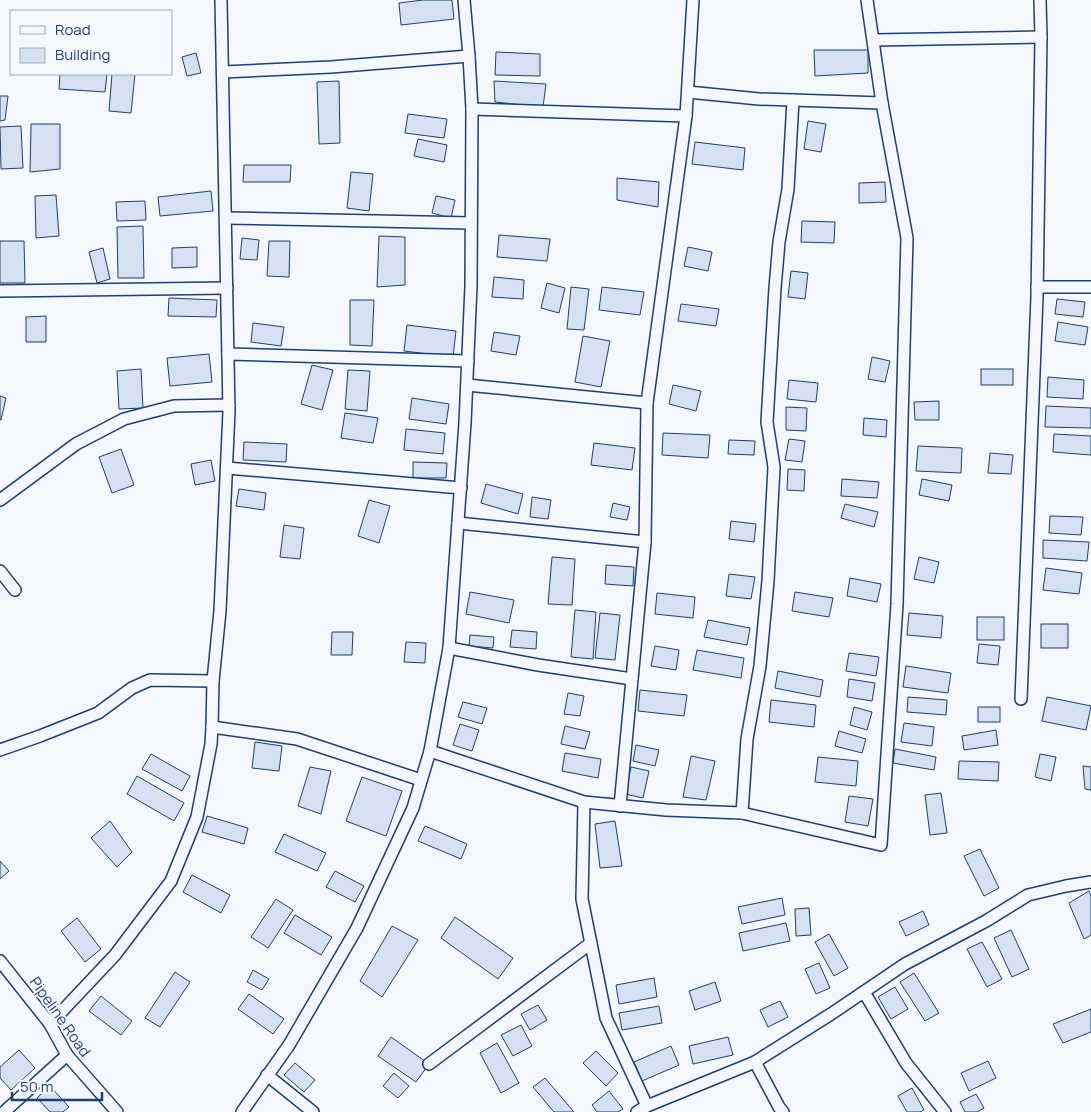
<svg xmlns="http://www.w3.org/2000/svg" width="1091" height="1112" font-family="Manrope,sans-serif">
<rect width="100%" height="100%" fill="#f4f7fb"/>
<g fill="#d5e0f0" stroke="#1d3f73">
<path d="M423,0H452L454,19L401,25L399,3Z"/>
<path d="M814,50H868V73L815,76Z"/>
<path d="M496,52L540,54V76L495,75Z"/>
<path d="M196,53L201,73L187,76L182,57Z"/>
<path d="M60,74H107L105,92L59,89Z"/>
<path d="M112,74H135L131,113L109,111Z"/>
<path d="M339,81L340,143L319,144L317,82Z"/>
<path d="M494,81L546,84L543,107L495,102Z"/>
<path d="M0,96H8L5,120L0,121Z"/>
<path d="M408,114L447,119L444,138L405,133Z"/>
<path d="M808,121L826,124L821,152L804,149Z"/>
<path d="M31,124H60V169L30,172Z"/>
<path d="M21,126L23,168L1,169L0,127Z"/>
<path d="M418,139L447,145L444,162L414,156Z"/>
<path d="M695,142L745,148L743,170L692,164Z"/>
<path d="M244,165H291L290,182H243Z"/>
<path d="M351,172L373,174L369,211L347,208Z"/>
<path d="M617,178L659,182L658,207L617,200Z"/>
<path d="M885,182L886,202L859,203V183Z"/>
<path d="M211,191L213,211L160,216L158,197Z"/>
<path d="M56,195L59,236L36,238L35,196Z"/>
<path d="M436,196L455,200L451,218L432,213Z"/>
<path d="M145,201L146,220L117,221L116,202Z"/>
<path d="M802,221L835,222L834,243L801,242Z"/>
<path d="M143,226L144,278H118L117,227Z"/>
<path d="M499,235L550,239L547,261L497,257Z"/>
<path d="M379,236L405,237V285L377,287Z"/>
<path d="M242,238L259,240L257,260L240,259Z"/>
<path d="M0,241H24L25,283H0Z"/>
<path d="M269,241H290L289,277L267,276Z"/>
<path d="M197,247V267L172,268V248Z"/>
<path d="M688,247L712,252L708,271L684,266Z"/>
<path d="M103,248L110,279L97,283L89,252Z"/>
<path d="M791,271L808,273L805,299L788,297Z"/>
<path d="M494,277L524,280L523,299L492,297Z"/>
<path d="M547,283L565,288L559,313L541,308Z"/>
<path d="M571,287L589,289L584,330L567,329Z"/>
<path d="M602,287L644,292L640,315L599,310Z"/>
<path d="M169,298L217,300L216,317L168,316Z"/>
<path d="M1057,299L1085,302L1083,317L1055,314Z"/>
<path d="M350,300H374L372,346L350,345Z"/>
<path d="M681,304L719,309L716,326L678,321Z"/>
<path d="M46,316V342H26V317Z"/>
<path d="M1058,322L1088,327L1085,345L1055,341Z"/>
<path d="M253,323L284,327L281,346L251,342Z"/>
<path d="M407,325L456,331L453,357L404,351Z"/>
<path d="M494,332L520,336L516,355L491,351Z"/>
<path d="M583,336L610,341L601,387L575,382Z"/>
<path d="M209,354L212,382L170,386L167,358Z"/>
<path d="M872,357L890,361L885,382L868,379Z"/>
<path d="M312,365L333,370L322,410L301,404Z"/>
<path d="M141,369L143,408L119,409L117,371Z"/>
<rect x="981" y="369" width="32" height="16"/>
<path d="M348,370L370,371L367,411L345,409Z"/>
<path d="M1048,377L1084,380L1083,399L1047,397Z"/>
<path d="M789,380L818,383L816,402L787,399Z"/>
<path d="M673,385L701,391L696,411L669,404Z"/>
<path d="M0,396L6,398L1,420H0Z"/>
<path d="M412,398L449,404L446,424L409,419Z"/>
<path d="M939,401V420H915L914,402Z"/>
<path d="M1046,406L1091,408V428L1045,427Z"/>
<path d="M786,407L807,408L806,431L786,430Z"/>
<path d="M345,413L378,418L373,443L341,438Z"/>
<path d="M864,418L887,420L886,437L863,435Z"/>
<path d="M406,429L445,433L443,454L404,450Z"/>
<path d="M663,433L710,435L708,458L662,455Z"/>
<path d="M1054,434L1091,436V455L1053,452Z"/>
<path d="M789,439L805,441L802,462L785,460Z"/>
<path d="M729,440L755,441L754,455L728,454Z"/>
<path d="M244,442L287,444L286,462L243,460Z"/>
<path d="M594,443L635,448L632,470L591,465Z"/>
<path d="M918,446L962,448L961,473L916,471Z"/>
<path d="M121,449L134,485L112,493L99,457Z"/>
<path d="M990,453L1013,455L1011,474L988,473Z"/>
<path d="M211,460L215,481L195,485L191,464Z"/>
<path d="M413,462L447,463L446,478H413Z"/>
<path d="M788,469L805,470L804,491L787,490Z"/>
<path d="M842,479L879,482L877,498L841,496Z"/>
<path d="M922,479L952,485L949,501L919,495Z"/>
<path d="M486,484L523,494L518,514L481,503Z"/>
<path d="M239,489L266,493L264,510L236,506Z"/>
<path d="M532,497L551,500L548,519L530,517Z"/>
<path d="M369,500L390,506L379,543L358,536Z"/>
<path d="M613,503L630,507L627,520L610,517Z"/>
<path d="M845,504L878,512L874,527L841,518Z"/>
<path d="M1050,516L1083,517L1081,535L1049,533Z"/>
<path d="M731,521L756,524L754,542L729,539Z"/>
<path d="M284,525L304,528L300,559L280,557Z"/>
<path d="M1043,540L1089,542L1087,561L1043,558Z"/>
<path d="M552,557L575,559L572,605L548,604Z"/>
<path d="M919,557L939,562L934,583L914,579Z"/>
<path d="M606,565L634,567L633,586L605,584Z"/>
<path d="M1046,568L1082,573L1079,594L1043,590Z"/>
<path d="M729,574L755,577L751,599L726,596Z"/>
<path d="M850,578L881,584L877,602L847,596Z"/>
<path d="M470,592L514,600L509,623L466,614Z"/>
<path d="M795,592L833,598L829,617L792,611Z"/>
<path d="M657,593L695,597L693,618L655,614Z"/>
<path d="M575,610L596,612L593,659L571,657Z"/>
<path d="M600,613L620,615L615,660L595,658Z"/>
<path d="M909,613L943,616L941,638L907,635Z"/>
<rect x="977" y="617" width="27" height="23"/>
<path d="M708,620L750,628L747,645L704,637Z"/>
<rect x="1041" y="624" width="27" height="24"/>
<path d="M512,630L537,632L536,649L510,647Z"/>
<path d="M332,632H353L352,655H331Z"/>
<path d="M470,635L494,637L493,648L469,646Z"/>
<path d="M406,642L426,643L425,663L404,662Z"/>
<path d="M979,644L1000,646L998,665L977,663Z"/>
<path d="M655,646L679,650L676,670L651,666Z"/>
<path d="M697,650L744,658L741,678L693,670Z"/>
<path d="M849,653L879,657L876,676L846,671Z"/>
<path d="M906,666L951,673L948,693L903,687Z"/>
<path d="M778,671L823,680L820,697L775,688Z"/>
<path d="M849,679L875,683L872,701L847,697Z"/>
<path d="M640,690L687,695L684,716L638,711Z"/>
<path d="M568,693L584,696L580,716L564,714Z"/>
<path d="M908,697L947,700L946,715L907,712Z"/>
<path d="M1047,697L1091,706L1086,730L1042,721Z"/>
<path d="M771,700L816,705L814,727L769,722Z"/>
<path d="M463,702L487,708L482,724L458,717Z"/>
<path d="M854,707L872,712L867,730L850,725Z"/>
<rect x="978" y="707" width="22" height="15"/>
<path d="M904,723L934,727L932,746L901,742Z"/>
<path d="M460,724L479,730L472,751L453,745Z"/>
<path d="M565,726L590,732L585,749L561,744Z"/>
<path d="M996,730L998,745L964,750L962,736Z"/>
<path d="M839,731L866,739L862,753L835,746Z"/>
<path d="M255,742L282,746L279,771L252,768Z"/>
<path d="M636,745L659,750L655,766L633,761Z"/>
<path d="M895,749L936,757L934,770L893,763Z"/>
<path d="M565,753L601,759L598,778L562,771Z"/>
<path d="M151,754L190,776L182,791L142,769Z"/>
<path d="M1040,754L1056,757L1051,781L1035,777Z"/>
<path d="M691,756L715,761L706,800L683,797Z"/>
<path d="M818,757L858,761L856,786L815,782Z"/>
<path d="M959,761L999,762L998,781L958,779Z"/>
<path d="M1083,766L1091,767V790L1085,789Z"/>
<path d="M310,767L331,771L321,814L298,806Z"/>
<path d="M631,767L649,771L643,798L625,794Z"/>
<path d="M137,776L184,803L174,821L127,794Z"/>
<path d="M362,777L402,791L386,836L346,821Z"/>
<path d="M941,793L947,833L930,835L925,795Z"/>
<path d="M849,796L873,799L868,826L845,822Z"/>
<path d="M207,816L248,828L244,844L202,832Z"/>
<path d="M110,821L132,852L117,867L91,838Z"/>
<path d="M615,821L622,866L600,868L595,824Z"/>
<path d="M425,826L467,844L461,859L418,841Z"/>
<path d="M284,834L326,853L317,871L275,852Z"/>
<path d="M980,849L999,888L984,896L964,856Z"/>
<path d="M0,861L9,871L0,879Z"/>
<path d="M335,871L364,886L355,902L326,887Z"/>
<path d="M192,875L230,895L221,913L183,892Z"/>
<path d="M1089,891L1091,896V935L1084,939L1069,903Z"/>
<path d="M782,898L785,915L742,924L738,907Z"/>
<path d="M276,899L293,910L268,948L251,937Z"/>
<path d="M809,908L811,935L796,936L795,909Z"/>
<path d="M923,911L929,925L906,936L899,922Z"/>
<path d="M295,915L332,937L321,955L284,933Z"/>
<path d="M455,917L513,958L498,979L441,938Z"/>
<path d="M77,918L101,949L85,962L61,931Z"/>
<path d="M786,923L790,941L743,951L739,933Z"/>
<path d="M392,926L418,940L382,997L360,981Z"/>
<path d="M1011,930L1029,969L1012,977L994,938Z"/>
<path d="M829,934L848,968L834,976L815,942Z"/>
<path d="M982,942L1002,979L987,987L967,949Z"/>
<path d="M819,963L830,988L816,994L805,969Z"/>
<path d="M253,970L269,979L262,990L247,982Z"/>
<path d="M175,972L190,982L160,1027L145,1018Z"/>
<path d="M914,973L939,1013L925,1021L900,982Z"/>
<path d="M654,978L657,997L619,1004L616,985Z"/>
<path d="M715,982L721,1001L695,1010L689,991Z"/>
<path d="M895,987L908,1009L891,1019L878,997Z"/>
<path d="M249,994L284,1019L273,1034L238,1009Z"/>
<path d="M101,996L132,1021L121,1035L89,1011Z"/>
<path d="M780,1001L788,1017L768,1027L760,1010Z"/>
<path d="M538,1005L547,1020L530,1030L521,1014Z"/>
<path d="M659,1006L662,1023L622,1030L619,1013Z"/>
<path d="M1091,1009V1032L1063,1043L1053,1024Z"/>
<path d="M521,1025L532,1046L513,1056L501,1035Z"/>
<path d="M391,1037L429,1064L416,1082L378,1056Z"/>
<path d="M728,1037L733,1055L693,1064L689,1046Z"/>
<path d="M497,1043L519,1083L501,1093L480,1053Z"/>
<path d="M671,1046L679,1065L642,1081L634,1062Z"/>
<path d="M19,1050L35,1068L11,1090L0,1078V1067Z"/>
<path d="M596,1051L618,1073L606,1086L583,1063Z"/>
<path d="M988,1061L996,1078L969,1091L961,1073Z"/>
<path d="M295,1063L315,1080L304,1092L284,1075Z"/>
<path d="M394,1073L409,1086L398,1098L383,1086Z"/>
<path d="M545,1078L574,1112H554L533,1087Z"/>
<path d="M50,1086L69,1107L63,1112H50L37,1098Z"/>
<path d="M912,1088L924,1110L920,1112H907L898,1096Z"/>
<path d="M609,1091L623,1109L618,1112H597L592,1105Z"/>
<path d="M976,1094L984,1108L977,1112H965L960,1102Z"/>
</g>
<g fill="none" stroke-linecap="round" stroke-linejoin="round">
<defs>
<g id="minor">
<path d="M874,40L1041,37"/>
<path d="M223,72L331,67L469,56"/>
<path d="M688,92L759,99L882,103"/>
<path d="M472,109L686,116"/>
<path d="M226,218L471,223"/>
<path d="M1037,287H1091"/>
<path d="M0,291L227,288"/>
<path d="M228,354L468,361"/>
<path d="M467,385L647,403"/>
<path d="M227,468L461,488"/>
<path d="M0,500L76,444L124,419L174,406L229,405"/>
<path d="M458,523L645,542"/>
<path d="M0,571L15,590"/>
<path d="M449,648L538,665L632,679"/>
<path d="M1021,699L1037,297L1041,37L1040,0"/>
<path d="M212,727L297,739L421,780"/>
<path d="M0,750L40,736L98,713L132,688L150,680L213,681"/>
<path d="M430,751L584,802L666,810L742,813L881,845L897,604L907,238L882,103L867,0"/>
<path d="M584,802L582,899L606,1018L647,1106"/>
<path d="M620,806L645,542L647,403L686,116L693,0"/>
<path d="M742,813L747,739L760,666L768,581L774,467L767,422L775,288L779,242L788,189L793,100"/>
<path d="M0,961L50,1024L67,1055L117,1112"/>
<path d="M864,992L906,1063L945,1112"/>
<path d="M50,1024L115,955L171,881L197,817L211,744L212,727L213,681L220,611L229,411L221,0"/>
<path d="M755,1062L779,1107L783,1112"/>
<path d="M429,1064L591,943"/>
<path d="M267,1075L313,1112"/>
<path d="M4,1112L67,1055"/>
<path d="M242,1112L289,1045L357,928L413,808L430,751L449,648L465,423L471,286L472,109L469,56L464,0"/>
<path d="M637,1112L647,1106L755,1062L831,1014L905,964L986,921L1028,895L1066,886L1091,882"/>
</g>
</defs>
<use href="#minor" stroke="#1d3f73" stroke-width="14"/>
<use href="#minor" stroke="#f4f7fb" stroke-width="11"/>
</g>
<g text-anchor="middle" stroke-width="4" stroke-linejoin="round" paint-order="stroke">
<g font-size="15" fill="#1d3f73" stroke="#f4f7fb">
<text transform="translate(60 1017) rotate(55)" y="5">Pipeline Road</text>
</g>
</g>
<rect x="10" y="10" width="162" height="65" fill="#f4f7fb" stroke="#9eadc5"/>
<rect x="20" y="26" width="25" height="8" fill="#f4f7fb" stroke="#9eadc5"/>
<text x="55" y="35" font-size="15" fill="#1d3f73">Road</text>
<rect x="20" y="48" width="25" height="15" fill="#d5e0f0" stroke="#9eadc5"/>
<text x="55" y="60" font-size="15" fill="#1d3f73">Building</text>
<path d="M12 1092v8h90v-8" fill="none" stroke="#1d3f73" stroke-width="2.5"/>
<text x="20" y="1092" font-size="15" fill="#1d3f73" stroke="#f4f7fb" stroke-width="4" paint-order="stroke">50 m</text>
</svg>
